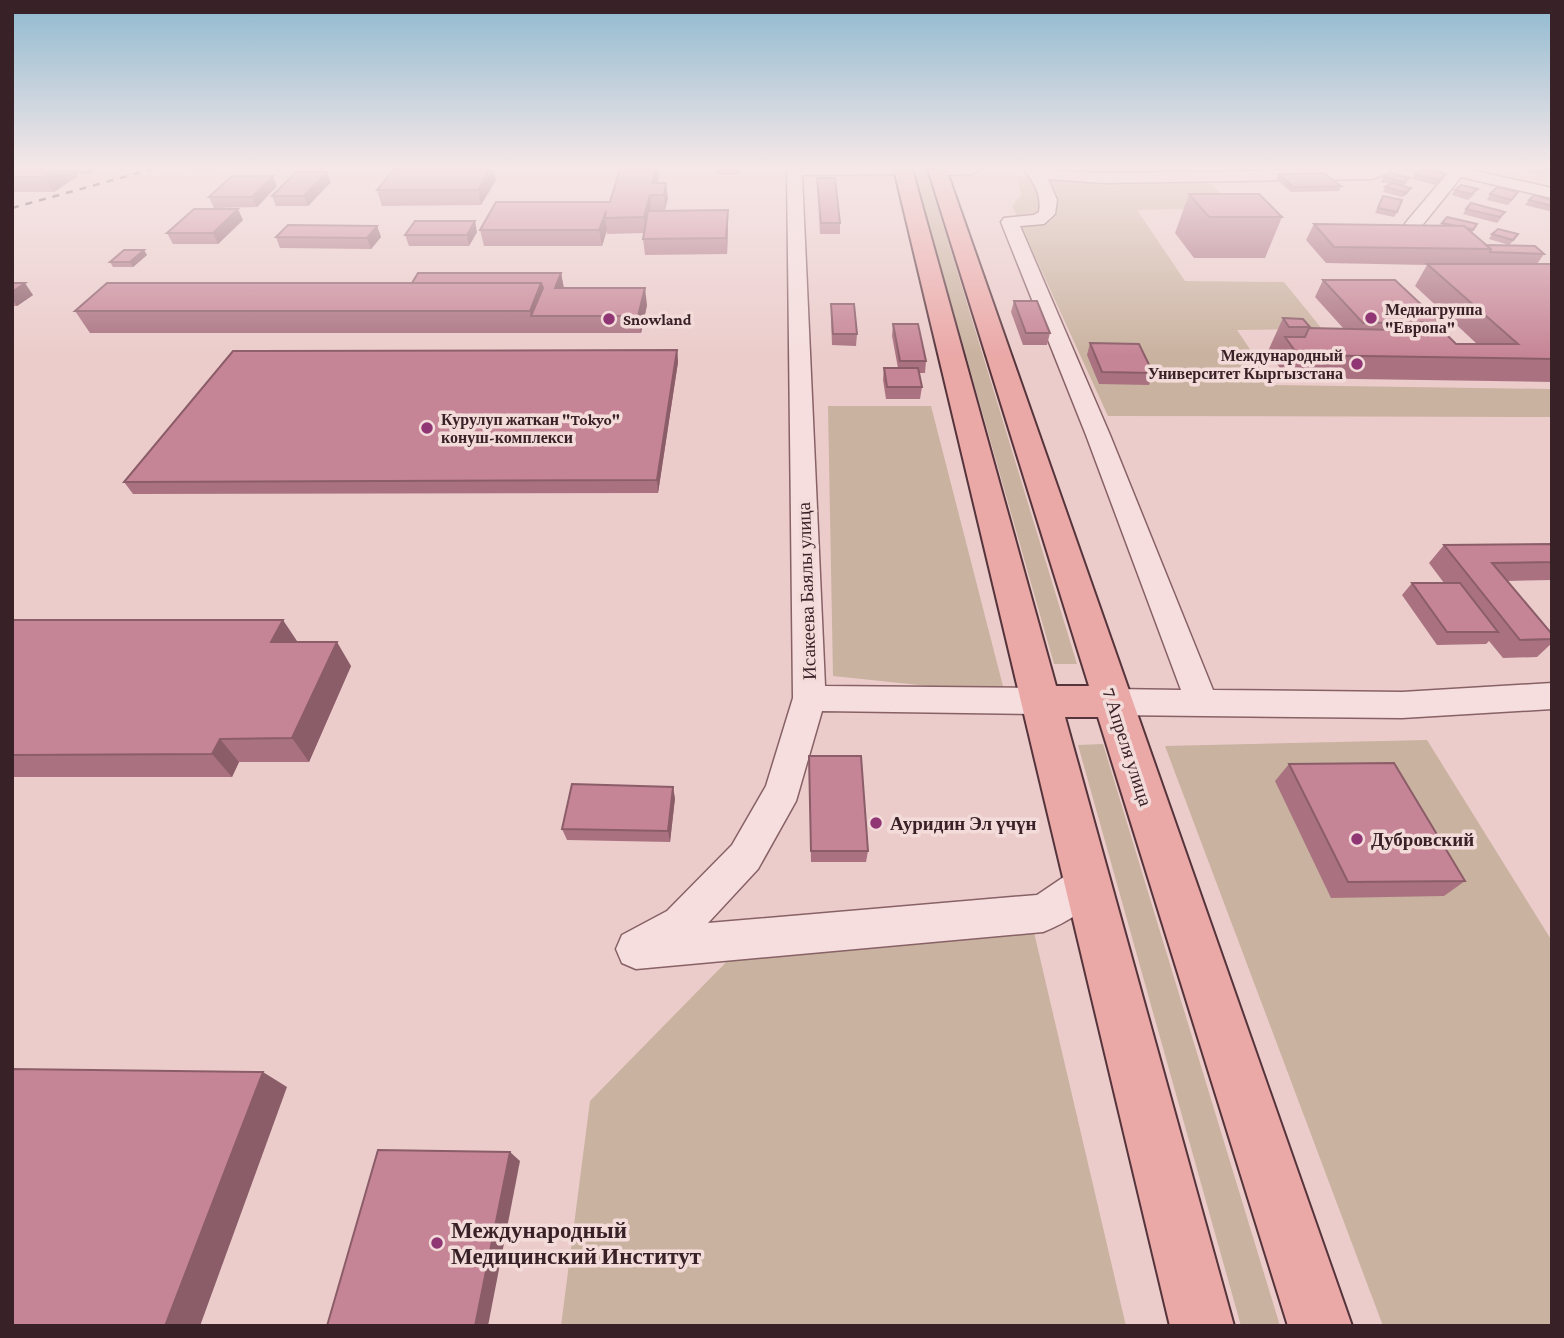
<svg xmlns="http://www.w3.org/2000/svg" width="1564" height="1338" font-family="'Crimson Pro',serif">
<rect width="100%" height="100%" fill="#ebcccb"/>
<g fill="#c9b29f">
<path d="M913,169H926L1077,664H1054Z"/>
<path d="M1017,176L1108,182H1210L1233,208L1137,210L1185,281L1284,282L1322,329L1237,330L1274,385L1552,389V417L1108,416L1012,206L1021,195Z"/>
<path d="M828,406H931L1005,694L833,676Z"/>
<path d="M1427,740L1552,941V1326H1383L1165,746Z"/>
<path d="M1103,744L1280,1326H1241L1078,745Z"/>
<path d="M1033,928L1126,1326H561L590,1101L740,948Z"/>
</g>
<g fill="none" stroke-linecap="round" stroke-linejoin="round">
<defs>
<g id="minor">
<path d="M787,169H911L903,174L802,175L825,686L1041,688L1053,692L1057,701L1053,710L1041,714L822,711L796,801L758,869L708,923L1037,895L1074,870L1088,865L1102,870L1107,883C1097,905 1066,923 1043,932L636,969L622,963L616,949L622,935L667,911L732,845L766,786L793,698Z"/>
<path d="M931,169H980L972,174L938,175L933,173Z"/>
<path d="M1023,169L1103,173L1391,169L1389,172L1373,179L1103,183L1048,179L1057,200L1055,214L1044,224L1020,226L1110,435L1213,690L1402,692L1552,683V709L1402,718L1113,715L1101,711L1097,702L1101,693L1113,689L1181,690L1086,435L1001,222L1004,218L1034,215L1039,212C1042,194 1034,182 1023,169Z"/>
<path d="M1438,169H1466L1552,188V198L1461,177L1420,228H1408L1405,224L1408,220L1447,174Z"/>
</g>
<path id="primary" d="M894,169H912L1056,686H1089L928,169H946L1352,1326H1288L1098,717H1065L1234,1326H1170Z"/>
</defs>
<use href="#minor" stroke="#876166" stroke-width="3"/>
<use href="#primary" stroke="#55343b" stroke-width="4"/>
<use href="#minor" fill="#f6dede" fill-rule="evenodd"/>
<use href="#primary" fill="#eaa8a7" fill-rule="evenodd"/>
<path stroke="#392227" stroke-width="2.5" stroke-dasharray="7 7" stroke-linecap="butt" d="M12,208L153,169"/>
</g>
<g fill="#aa7281">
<path d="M12,169H98L90,174H77L78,176L54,192H12Z"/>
<path d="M187,169H218L215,171H188Z"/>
<path d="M394,169H493L496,180L481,205L382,206L377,190Z"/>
<path d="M620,169H658L659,177L657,183L668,198L665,210H728L727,254L645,255L643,239L644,233L607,234V230L602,246H484L480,230L610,202Z"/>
<path d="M716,169H740V175H717Z"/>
<path d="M1523,169H1549L1544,175L1522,170Z"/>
<path d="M1278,174L1341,186L1339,191L1291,192L1276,179Z"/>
<path d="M1415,174L1443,179L1436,185L1412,179Z"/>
<path d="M1384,177L1409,178L1406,184L1403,186L1411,188L1408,193L1402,197L1383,192L1385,187L1390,184L1381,182Z"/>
<path d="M817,178L840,223V234H820Z"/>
<path d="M331,182L308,206H276L272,196Z"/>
<path d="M277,186L257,207L214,208L209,197Z"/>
<path d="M1455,190L1475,194L1468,200L1452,195Z"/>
<path d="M1189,194L1282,217L1265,258H1194L1175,233Z"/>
<path d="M1490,194L1515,197L1508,205L1487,200Z"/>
<path d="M1383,196L1397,212L1394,217L1375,213Z"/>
<path d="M1529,200H1552V209L1549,211L1525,205Z"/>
<path d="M1466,209L1502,217L1497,223L1463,214Z"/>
<path d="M243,220L218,244H173L167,233Z"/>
<path d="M1442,223L1477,224L1472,232L1486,245L1544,254L1537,264H1552V382L1287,378L1268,351L1283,318L1310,327L1309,328L1344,329L1315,297L1323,280L1440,322L1435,330L1456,344H1477L1415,286L1427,265L1326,263L1306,240L1314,224L1440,226Z"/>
<path d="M377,226L381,237L371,249L280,248L276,237Z"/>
<path d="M477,232L469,246H409L405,235Z"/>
<path d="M1492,234L1515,239L1509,245L1489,239Z"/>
<path d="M147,255L133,267H113L110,262Z"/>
<path d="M561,273L564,288L647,305L641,333H90L75,311L412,283Z"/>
<path d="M12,283L33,295L17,306H12Z"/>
<path d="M1014,301L1050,333L1047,345H1023L1011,312Z"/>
<path d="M831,304L857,334L856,346L832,345L831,316Z"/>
<path d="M893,324L926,361L925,373H919L922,387L920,399H886L883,380L884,368H898L892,336Z"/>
<path d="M1090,343L1153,373L1149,385L1099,384L1087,355Z"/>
<path d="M677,350L678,362L658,493L133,494L124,482Z"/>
<path d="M1552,544V580L1507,581L1552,634V643L1537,657L1503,658L1489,641L1486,644L1437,645L1402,595L1412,583H1444L1429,563L1444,545Z"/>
<path d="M12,620L298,642L351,666L309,762H239L232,777H12Z"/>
<path d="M809,756L868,851L866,862H811Z"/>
<path d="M1289,764L1465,881L1444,896L1331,898L1275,781Z"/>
<path d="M675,798L670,842L567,840L562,829Z"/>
</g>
<g fill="#8b5d69">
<path d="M58,169H74L78,176L54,192L45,177Z"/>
<path d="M87,169H98L90,174Z"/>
<path d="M490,169H493L496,180L481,205L478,190Z"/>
<path d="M656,169H658L659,177L655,195L652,183Z"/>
<path d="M327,172L331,182L308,206L304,196Z"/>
<path d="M1446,174L1443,179L1436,185L1439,180Z"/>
<path d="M273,176L277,186L257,207L252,197Z"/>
<path d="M666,183L668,198L665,210L664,195Z"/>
<path d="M1411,188L1408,193L1402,197L1404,192Z"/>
<path d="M650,195L651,210L646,233L644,217Z"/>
<path d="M238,209L243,220L218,244L213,233Z"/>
<path d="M728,210V226L727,254L726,238Z"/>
<path d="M606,211L605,218L607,230L602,246L599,230Z"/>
<path d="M475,221L477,232L469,246L467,235Z"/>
<path d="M377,226L381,237L371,249L367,238Z"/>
<path d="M144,250L147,255L133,267L130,262Z"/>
<path d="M561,273L564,290L555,288Z"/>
<path d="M25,283L33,295L17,306L12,298V292Z"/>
<path d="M541,283L546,305L531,316L530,311Z"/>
<path d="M645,288L647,305L641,333L638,316Z"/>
<path d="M677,350L678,362L658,493L657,480Z"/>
<path d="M283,620L299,644L271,642Z"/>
<path d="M337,642L351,666L309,762L292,738Z"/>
<path d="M220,739L239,762L232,777L212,754Z"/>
<path d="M673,787L675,798L670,842L668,831Z"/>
<path d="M263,1072L287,1087L200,1326H165Z"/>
<path d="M510,1152L520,1161L488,1326H475Z"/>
</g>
<g fill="#c68596" stroke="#8b5d69" stroke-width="2">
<path d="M12,169H58L45,177H12Z"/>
<path d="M394,169H490L478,190H377Z"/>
<path d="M620,169H656L652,183H666L664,195H650L644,217L605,218L606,211L599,230H480L496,202H610Z"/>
<path d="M1423,169L1446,174L1439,180L1415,174Z"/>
<path d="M296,172H327L304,196H272Z"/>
<path d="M1324,173L1341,186L1293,187L1278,174Z"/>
<path d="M1389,173L1409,178L1404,182L1384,177Z"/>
<path d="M232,176H273L252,197H209Z"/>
<path d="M817,178H835L840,223H821Z"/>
<path d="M1392,183L1411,188L1404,192L1385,187Z"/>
<path d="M1461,185L1478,189L1471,194L1455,190Z"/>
<path d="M1497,187L1518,192L1511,200L1490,194Z"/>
<path d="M1189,194H1259L1282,217H1209Z"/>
<path d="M1534,195L1552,200V206L1529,200Z"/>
<path d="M1383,196L1402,200L1397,212L1378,208Z"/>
<path d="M1471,203L1505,212L1500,217L1466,209Z"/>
<path d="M194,209H238L213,233H167Z"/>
<path d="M728,210L726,238L643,239L648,211Z"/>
<path d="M1447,217L1477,224L1473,230L1467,228L1464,226H1457L1442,223Z"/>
<path d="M415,221H475L467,235H405Z"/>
<path d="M1314,224L1464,226L1491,249L1334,247Z"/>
<path d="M288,225L377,226L367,238L276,237Z"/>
<path d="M1498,229L1518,234L1513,240L1492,234Z"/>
<path d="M1486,245L1535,246L1544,254L1490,252L1491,249Z"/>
<path d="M124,250H144L130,262H110Z"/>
<path d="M1427,264H1552V359L1298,355L1285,337H1305L1309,328L1443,331L1456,344H1518Z"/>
<path d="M418,273H561L555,288H645L638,316H531L543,288L541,283H412Z"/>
<path d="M1323,280H1395L1440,322L1363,323Z"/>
<path d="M12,283H25L12,292Z"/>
<path d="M107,283H541L530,311H75Z"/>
<path d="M1014,301H1037L1050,333H1026Z"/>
<path d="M831,304H854L857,334H833Z"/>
<path d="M1283,318L1303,319L1310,327H1289Z"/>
<path d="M893,324H918L926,361H900Z"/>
<path d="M1090,343L1139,344L1153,373L1102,372Z"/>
<path d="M677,350L657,480L124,482L233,351Z"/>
<path d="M884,368H918L922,387H887Z"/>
<path d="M1552,544V562L1492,563L1552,634V639L1520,640L1444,545Z"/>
<path d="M1412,583H1460L1498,632H1447Z"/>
<path d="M12,620H283L271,642H337L292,738L220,739L212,754L12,755Z"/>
<path d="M809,756H861L868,851H811Z"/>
<path d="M1394,763L1465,881L1348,882L1289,764Z"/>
<path d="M572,784L673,787L668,831L562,829Z"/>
<path d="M12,1069L263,1072L165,1326H12Z"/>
<path d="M378,1150L510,1152L475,1326H327Z"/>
</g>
<linearGradient id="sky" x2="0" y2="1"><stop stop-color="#8fb9d0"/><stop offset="0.47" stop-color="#f6e8e8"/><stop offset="1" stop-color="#f6e8e8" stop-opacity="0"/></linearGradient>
<rect width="1564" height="356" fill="url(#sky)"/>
<g fill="#903674" stroke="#f3dbda" stroke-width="2.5">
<circle cx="1371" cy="318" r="7"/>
<circle cx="609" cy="319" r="7"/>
<circle cx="1357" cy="364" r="7"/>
<circle cx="427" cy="428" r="7"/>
<circle cx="876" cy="823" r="7"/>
<circle cx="1357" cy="839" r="7"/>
<circle cx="437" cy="1243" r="7"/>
</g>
<g text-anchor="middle" stroke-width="7" stroke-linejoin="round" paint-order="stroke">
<g font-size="16" font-weight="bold" fill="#392227" stroke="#f3dbda" text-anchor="start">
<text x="1385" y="315">Медиагруппа<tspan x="1385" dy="18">"Европа"</tspan></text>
<text x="623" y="325">Snowland</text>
<text x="1343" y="361" text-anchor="end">Международный<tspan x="1343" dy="18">Университет Кыргызстана</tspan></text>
<text x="441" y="425">Курулуп жаткан "Tokyo"<tspan x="441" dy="18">конуш-комплекси</tspan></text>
</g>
<g font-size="19" fill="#392227" stroke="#f3dbda">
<text transform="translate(806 591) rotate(-92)" y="7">Исакеева Баялы улица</text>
<text transform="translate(1128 747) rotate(72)" y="7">7 Апреля улица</text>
</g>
<g font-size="19" font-weight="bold" fill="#392227" stroke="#f3dbda" text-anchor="start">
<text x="890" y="830">Ауридин Эл үчүн</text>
<text x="1371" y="846">Дубровский</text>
</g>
<g font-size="23" font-weight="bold" fill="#392227" stroke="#f3dbda" text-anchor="start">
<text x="451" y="1238">Международный<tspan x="451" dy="26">Медицинский Институт</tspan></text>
</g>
</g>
<rect width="1564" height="1338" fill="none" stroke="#392227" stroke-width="28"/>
</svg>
